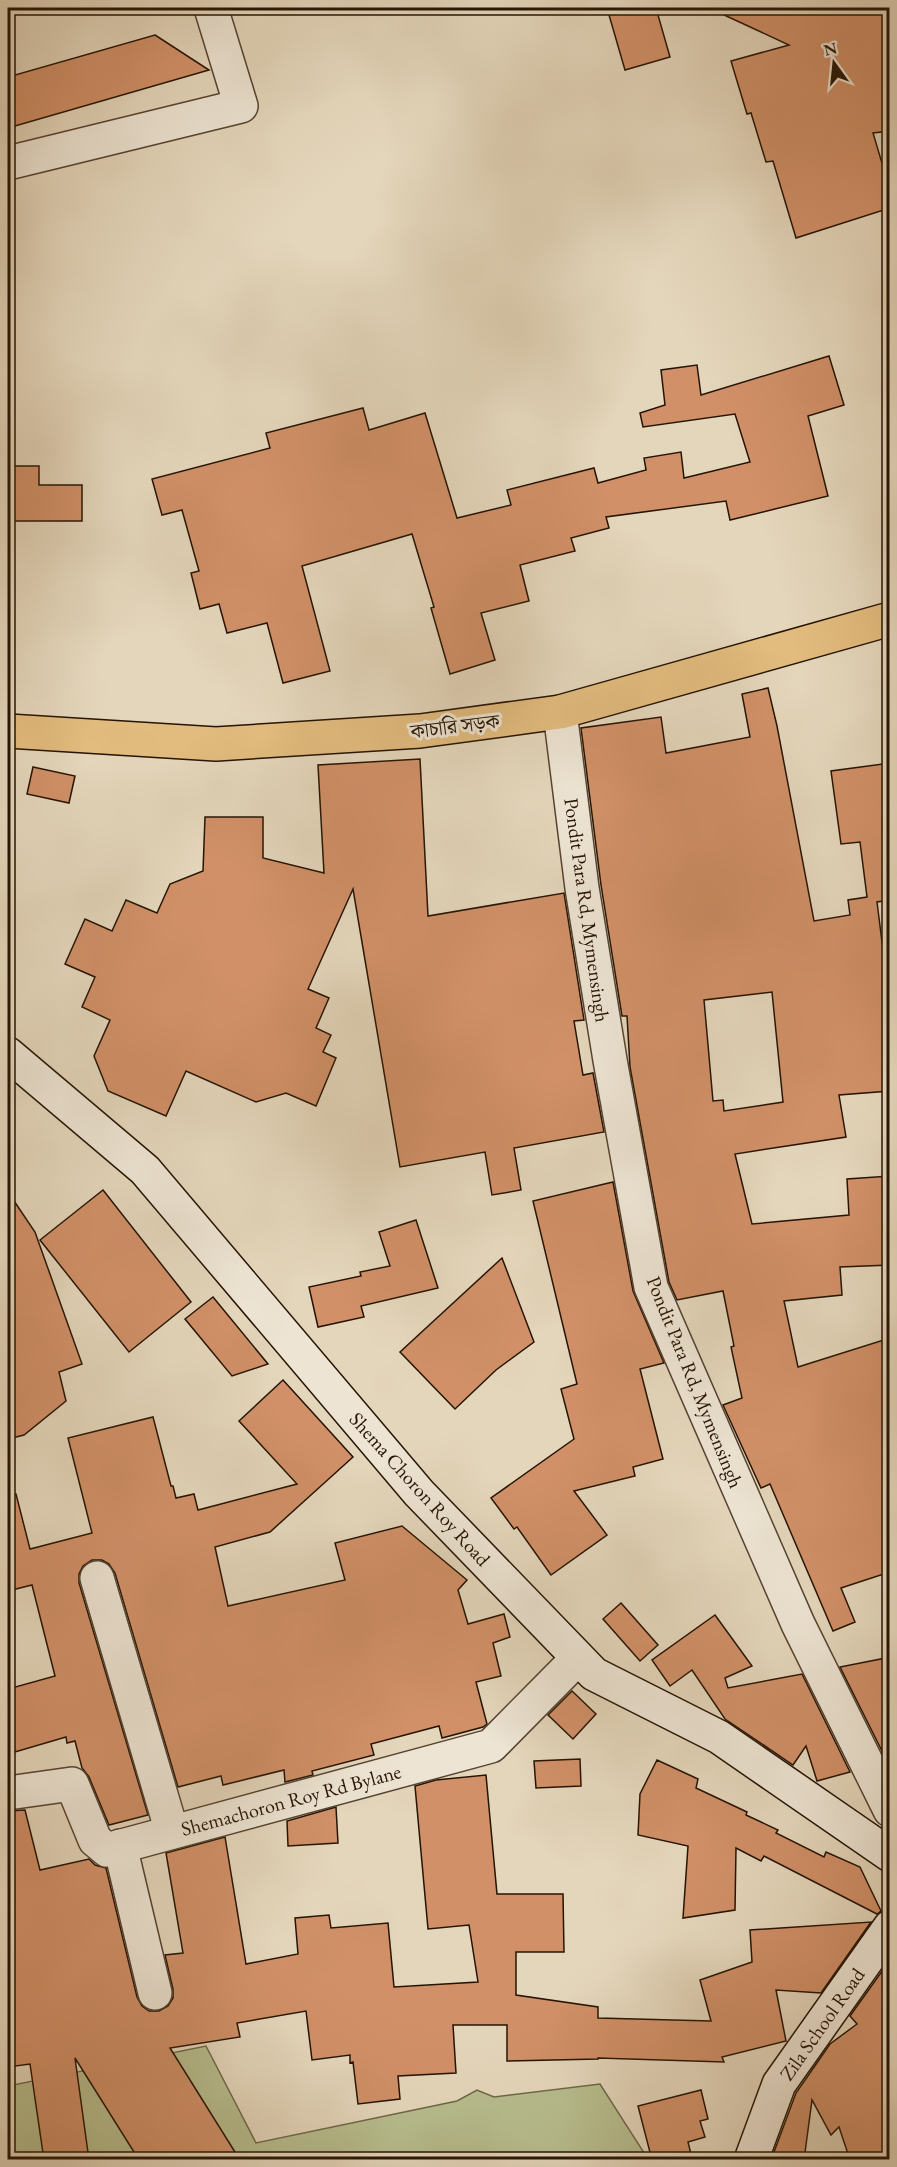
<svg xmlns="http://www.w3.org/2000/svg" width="897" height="2167" font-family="'EB Garamond','Noto Serif Bengali',serif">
<rect width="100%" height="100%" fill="#e4d6bb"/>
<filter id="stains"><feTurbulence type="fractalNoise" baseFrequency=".00333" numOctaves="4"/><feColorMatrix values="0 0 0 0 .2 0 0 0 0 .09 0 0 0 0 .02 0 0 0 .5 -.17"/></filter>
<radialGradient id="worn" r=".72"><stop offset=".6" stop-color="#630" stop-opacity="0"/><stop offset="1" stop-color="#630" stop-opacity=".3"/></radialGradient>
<path fill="#b7bd8e" stroke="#6e6849" stroke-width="1.5" d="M206,2046L256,2143L457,2101L477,2090L494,2097L600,2084L648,2159L8,2160V2086Z"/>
<g fill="#d19068" stroke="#251404" stroke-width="1.5" fill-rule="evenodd">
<path d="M607,8H656L670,57L625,70Z"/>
<path d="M709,8H890V131L873,133L890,190V208L796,238L773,161L766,162L751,113L747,114L731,61L789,45Z"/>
<path d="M155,35L209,70L8,128V77Z"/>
<path d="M829,356L844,405L808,416L828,496L730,520L726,501L606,517L609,528L571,538L575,551L520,565L529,601L481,613L495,660L450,674L431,608L434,607L412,534L302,566L330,671L283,683L267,623L227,633L219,604L200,609L191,573L199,571L182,510L162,515L152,479L270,448L266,433L363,408L369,430L425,413L457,518L511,505L507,490L594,468L598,483L646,470L644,458L681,452L684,478L750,462L735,414L643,427L640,413L665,405L661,370L697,365L701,395Z"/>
<path d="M8,466H39V485H82V521H8Z"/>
<path d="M768,688L777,726L814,921L850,915L848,900L867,897L860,842L841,844L831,771L890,763V838H885L890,877V900L877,902L884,958H890V1091L839,1095L846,1137L735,1154L752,1224L849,1215L847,1179L890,1176V1265L840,1267L842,1295L784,1301L798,1367L890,1338V1572L841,1588L855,1622L833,1631L770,1484L761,1488L723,1405L742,1398L731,1347L734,1346L723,1291L677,1300L669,1282L630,1067L627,1016H622L601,885L581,728L661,717L666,753L750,737L742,694ZM772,992L783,1102L724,1111L723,1100L713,1101L704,1000Z"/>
<path d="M420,759L428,916L564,893L584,1020L574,1021L583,1075L593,1073L604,1132L514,1148L521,1190L492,1195L485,1152L400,1167L353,889L308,989L329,998L316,1028L331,1035L323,1052L336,1058L316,1106L286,1093L256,1102L186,1071L166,1116L108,1091L94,1056L110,1020L82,1007L95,977L65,964L85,919L112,931L126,900L157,913L170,884L203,871L205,817H263V858L324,873L318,765Z"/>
<path d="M33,767L75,776L69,803L27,794Z"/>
<path d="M613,1182L633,1291L664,1363L640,1369L663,1459L633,1467L635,1476L574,1491L607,1535L551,1575L517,1527L514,1529L491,1498L574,1439L561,1389L577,1384L533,1201Z"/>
<path d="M103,1190L191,1302L129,1352L40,1240Z"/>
<path d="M8,1192L35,1232L82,1364L59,1372L66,1401L24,1435L8,1439Z"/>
<path d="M416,1220L438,1288L361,1306L364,1317L318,1327L309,1287L361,1276L360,1272L390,1266L379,1232Z"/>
<path d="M502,1258L534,1342L496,1370L455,1409L400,1352Z"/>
<path d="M213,1297L268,1364L232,1376L185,1319Z"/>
<path d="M283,1380L353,1457L270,1532L215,1547L228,1606L345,1580L335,1543L402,1526L467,1580L458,1590L468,1624L504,1614L510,1637L493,1643L501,1676L476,1682L487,1724L483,1727L442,1738L439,1726L371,1744L374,1755L312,1771L313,1775L285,1782L284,1770L223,1785L221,1776L178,1787L115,1573L109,1564L102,1560H92L83,1566L79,1574V1583L148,1815L109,1825L89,1777L82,1768L75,1741L67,1743L66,1737L8,1754V1689L55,1676L32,1585L8,1591V1495L16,1494L30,1549L92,1533L68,1438L153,1417L171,1486H173L176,1498L194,1494L198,1510L297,1484L239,1421Z"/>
<path d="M621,1603L658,1645L640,1661L603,1619Z"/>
<path d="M715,1615L752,1666L725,1678L728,1688L802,1674L850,1772L817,1781L806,1746L793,1765L725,1719L692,1670L670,1686L652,1660Z"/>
<path d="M886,1658L890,1676V1767L840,1667Z"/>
<path d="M572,1691L596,1714L573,1739L548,1715Z"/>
<path d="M580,1759L581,1786L536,1788L534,1761Z"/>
<path d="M657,1760L698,1779L696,1788L747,1812L746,1815L778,1830L776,1833L824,1857L826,1852L860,1867L881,1911L877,1914L764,1856L761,1861L736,1848L735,1910L683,1918L688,1846L638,1835L640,1794Z"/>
<path d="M486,1775L497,1894H563L564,1952H516V1995L598,2007V2018L711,2021L700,1980L752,1962L750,1930L871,1922L821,1993L776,1990L786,2041L722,2057L724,2062L598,2058V2059L507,2061V2025H453L456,2073L398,2076L400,2099L358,2104L353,2062L350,2063V2055L312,2060L306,2011L237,2023L240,2037L170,2048L240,2160H139L75,2058L89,2160H44L30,2064L8,2067V1811L25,1810L40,1870L89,1859L95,1865L106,1868L137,1997L142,2006L149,2011H159L168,2006L173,1998V1989L165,1955L183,1953L166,1853L225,1837L246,1964L298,1954L295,1918L329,1915L331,1928L388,1923L394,1987L478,1982L469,1925L428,1929L415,1786L436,1780Z"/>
<path d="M336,1807L338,1843L288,1846L287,1821Z"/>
<path d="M890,1960V2160H850L839,2127L831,2135L812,2100L804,2160H771L796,2093L830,2044L857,2024L850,2016Z"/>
<path d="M701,2090L708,2119L700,2121L705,2137L688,2142L691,2154L668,2160H652L638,2106Z"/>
</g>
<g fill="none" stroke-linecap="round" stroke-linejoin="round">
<defs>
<g id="street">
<path d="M8,163L241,106L211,8"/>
<path d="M560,712L582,888L610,1060L651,1287L798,1624L890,1810"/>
<path d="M97,1578L172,1832"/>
<path d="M8,1793L72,1784L95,1840L107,1850L491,1746L578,1658"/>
<path d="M120,1846L155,1993"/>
</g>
<g id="secondary">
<path d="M8,1054L145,1170L419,1493L594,1674L719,1737L890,1855"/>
<path d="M751,2160L779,2084L890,1927"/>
</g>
<path id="primary" d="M8,731L216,744L420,731L560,712L890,619"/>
</defs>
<use href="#street" stroke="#554432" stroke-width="36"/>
<use href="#secondary" stroke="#251404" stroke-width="36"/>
<use href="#primary" stroke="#251404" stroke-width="36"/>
<use href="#street" stroke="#ede4d3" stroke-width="33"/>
<use href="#secondary" stroke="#ede4d3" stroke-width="33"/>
<use href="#primary" stroke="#e2bb7e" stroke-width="33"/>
</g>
<g text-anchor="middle" stroke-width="6" stroke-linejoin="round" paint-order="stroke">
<g font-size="20" fill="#251404" stroke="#ede4d3">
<text transform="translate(455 726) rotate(-7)" y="7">কাচারি সড়ক</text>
<text transform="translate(587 910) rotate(82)" y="7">Pondit Para Rd, Mymensingh</text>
<text transform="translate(695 1382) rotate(68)" y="7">Pondit Para Rd, Mymensingh</text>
<text transform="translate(420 1489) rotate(48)" y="7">Shema Choron Roy Road</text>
<text transform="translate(291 1800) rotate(-15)" y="7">Shemachoron Roy Rd Bylane</text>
<text transform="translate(822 2024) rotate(-55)" y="7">Zila School Road</text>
</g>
</g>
<rect width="897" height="2167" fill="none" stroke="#e4d6bb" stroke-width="30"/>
<rect x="9" y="9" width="879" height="2149" fill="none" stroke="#251404" stroke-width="3"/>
<rect x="15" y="15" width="867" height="2137" fill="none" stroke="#251404" stroke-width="1.5"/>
<g transform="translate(834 63) rotate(345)" stroke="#ede4d3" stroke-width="4.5" paint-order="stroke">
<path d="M0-4.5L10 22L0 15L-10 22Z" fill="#251404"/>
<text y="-9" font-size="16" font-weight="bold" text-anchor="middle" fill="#251404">N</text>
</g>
<rect width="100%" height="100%" filter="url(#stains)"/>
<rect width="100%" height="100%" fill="url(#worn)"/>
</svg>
